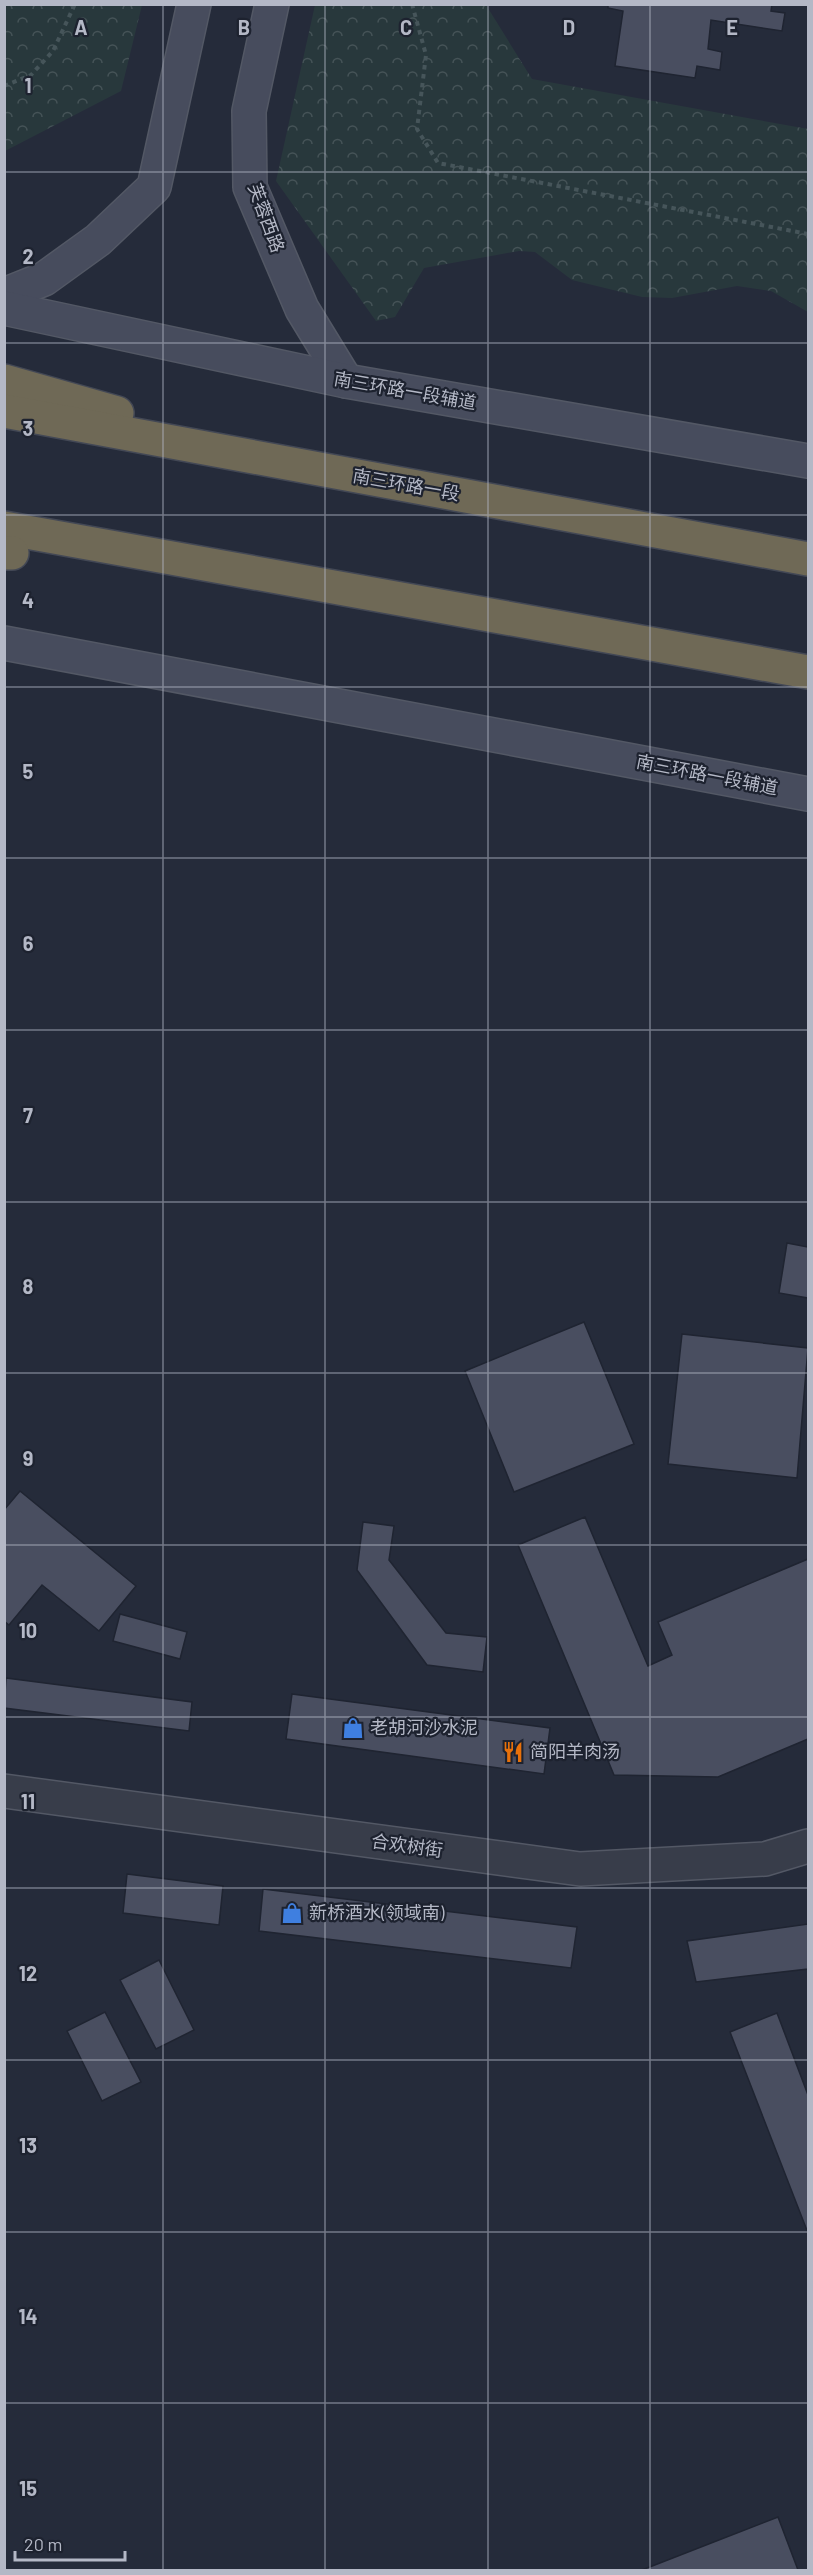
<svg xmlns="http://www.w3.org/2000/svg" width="813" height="2575" font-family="Barlow,'Noto Sans SC',sans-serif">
<defs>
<pattern id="park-crowns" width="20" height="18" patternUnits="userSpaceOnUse" patternTransform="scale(1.5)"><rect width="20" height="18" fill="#28383c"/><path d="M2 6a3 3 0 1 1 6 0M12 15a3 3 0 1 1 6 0" fill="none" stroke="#455357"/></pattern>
</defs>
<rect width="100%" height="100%" fill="#252b3a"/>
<g fill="url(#park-crowns)">
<path d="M5,4L142,5L121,91L5,151Z"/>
<path d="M315,5H486L532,79L808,129V312L771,291L737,286L672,298L642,297L572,280L535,252L519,251L424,268L395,317L376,321L276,181Z"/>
</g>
<g fill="#494e60" stroke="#1f2431" stroke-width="1.5">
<path d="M608,4H772L771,11L785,13L782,31L711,20L708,49L722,52L720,70L697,66L695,78L615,66L623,11L608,8Z"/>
<path d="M787,1243L808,1247V1298L779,1293Z"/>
<path d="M584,1322L634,1444L514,1492L465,1371Z"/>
<path d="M682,1334L808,1348L797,1478L668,1464Z"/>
<path d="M20,1491L136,1586L99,1631L42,1585L9,1625L4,1621V1510Z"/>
<path d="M585,1517L648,1666L672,1655L658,1622L808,1559V1739L718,1777L614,1775L518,1545Z"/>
<path d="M363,1522L394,1526L389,1560L446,1633L487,1637L483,1672L427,1665L357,1570Z"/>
<path d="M120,1614L187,1632L180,1659L113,1641Z"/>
<path d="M6,1678L192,1702L189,1731L4,1708Z"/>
<path d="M292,1694L550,1728L544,1774L286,1739Z"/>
<path d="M127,1874L223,1886L219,1925L123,1913Z"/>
<path d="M263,1889L577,1927L571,1968L259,1931Z"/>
<path d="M808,1924V1969L696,1982L687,1941Z"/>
<path d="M159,1960L194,2030L156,2049L120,1980Z"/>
<path d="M105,2012L141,2082L102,2101L67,2031Z"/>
<path d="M777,2013L808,2095V2233L730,2032Z"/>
<path d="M778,2517L798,2570H642Z"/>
</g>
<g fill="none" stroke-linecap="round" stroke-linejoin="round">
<defs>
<path id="street" d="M4,1791L580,1869L765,1859L808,1846"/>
<g id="secondary">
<path d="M272,4L249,111L250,187L302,309L346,381"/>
<path d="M4,295L44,279L98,240L154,187L194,4"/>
<path d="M4,308L346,381L808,461"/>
<path d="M4,643L808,794"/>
</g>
<g id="highway">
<path d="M4,381L117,413"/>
<path d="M4,411L808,559"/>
<path d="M4,528L808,672"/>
<path d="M4,553H12"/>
</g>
</defs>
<use href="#street" stroke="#535865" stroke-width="36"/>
<use href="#secondary" stroke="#535865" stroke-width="36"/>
<use href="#highway" stroke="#434855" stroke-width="36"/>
<g stroke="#46555a" stroke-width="4" stroke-dasharray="4.5 4.5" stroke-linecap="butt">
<path d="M412,4L426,55L417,129L438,163L808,234"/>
<path d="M4,86L31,75L53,51L75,4"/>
</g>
<use href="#street" stroke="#383d4a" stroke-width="33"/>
<use href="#secondary" stroke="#474c5d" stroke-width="33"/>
<use href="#highway" stroke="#6f6956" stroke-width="33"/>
</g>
<path fill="none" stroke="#b4b8c6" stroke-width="1.5" stroke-opacity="0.55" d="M163,4V2570M325,4V2570M488,4V2570M650,4V2570M4,172H808M4,343H808M4,515H808M4,687H808M4,858H808M4,1030H808M4,1202H808M4,1373H808M4,1545H808M4,1717H808M4,1888H808M4,2060H808M4,2232H808M4,2403H808"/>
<defs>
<symbol id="shop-bare" viewBox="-9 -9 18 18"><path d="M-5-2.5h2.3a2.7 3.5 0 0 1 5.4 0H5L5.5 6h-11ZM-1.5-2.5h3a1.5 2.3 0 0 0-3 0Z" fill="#3f7fe0" stroke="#1d222f" stroke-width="2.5" paint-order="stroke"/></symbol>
<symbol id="restaurant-bare" viewBox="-9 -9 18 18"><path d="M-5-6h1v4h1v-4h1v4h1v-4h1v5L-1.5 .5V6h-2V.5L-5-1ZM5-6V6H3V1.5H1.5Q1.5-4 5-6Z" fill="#e8710a" stroke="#1d222f" stroke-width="2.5" paint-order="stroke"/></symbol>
</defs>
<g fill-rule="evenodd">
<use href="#shop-bare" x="338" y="1713" width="30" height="30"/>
<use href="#restaurant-bare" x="498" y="1737" width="30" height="30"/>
<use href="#shop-bare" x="277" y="1898" width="30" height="30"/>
</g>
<g text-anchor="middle" stroke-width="4.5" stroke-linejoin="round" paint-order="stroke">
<g font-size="18" fill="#b4b8c6" stroke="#1d222f">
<text transform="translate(266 218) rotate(70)" y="6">芙蓉西路</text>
<text transform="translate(405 391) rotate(10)" y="6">南三环路一段辅道</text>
<text transform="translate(406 485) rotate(10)" y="6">南三环路一段</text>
<text transform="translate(707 775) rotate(11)" y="6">南三环路一段辅道</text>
<text transform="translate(407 1846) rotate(8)" y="6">合欢树街</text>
</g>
<g font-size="18" fill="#b4b8c6" stroke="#1d222f" text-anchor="start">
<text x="370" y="1734">老胡河沙水泥</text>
<text x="530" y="1758">简阳羊肉汤</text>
<text x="309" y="1919">新桥酒水(领域南)</text>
</g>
</g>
<g font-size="20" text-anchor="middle" font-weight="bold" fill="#b4b8c6" stroke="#1d222f" stroke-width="4.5" stroke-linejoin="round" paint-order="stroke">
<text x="81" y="35">A</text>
<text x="244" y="35">B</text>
<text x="406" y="35">C</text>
<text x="569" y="35">D</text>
<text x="732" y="35">E</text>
<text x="28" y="93">1</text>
<text x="28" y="264">2</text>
<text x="28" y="436">3</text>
<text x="28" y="608">4</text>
<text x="28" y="779">5</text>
<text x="28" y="951">6</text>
<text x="28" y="1123">7</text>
<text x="28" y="1294">8</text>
<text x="28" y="1466">9</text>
<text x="28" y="1638">10</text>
<text x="28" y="1809">11</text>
<text x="28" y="1981">12</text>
<text x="28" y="2153">13</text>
<text x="28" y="2324">14</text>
<text x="28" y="2496">15</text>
</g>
<rect width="813" height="2575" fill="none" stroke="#b4b8c6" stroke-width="12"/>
<path d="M15 2551v9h110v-9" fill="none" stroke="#b4b8c6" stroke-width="3"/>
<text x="24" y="2551" font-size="18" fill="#b4b8c6" stroke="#1d222f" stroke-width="4.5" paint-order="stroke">20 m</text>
</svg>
